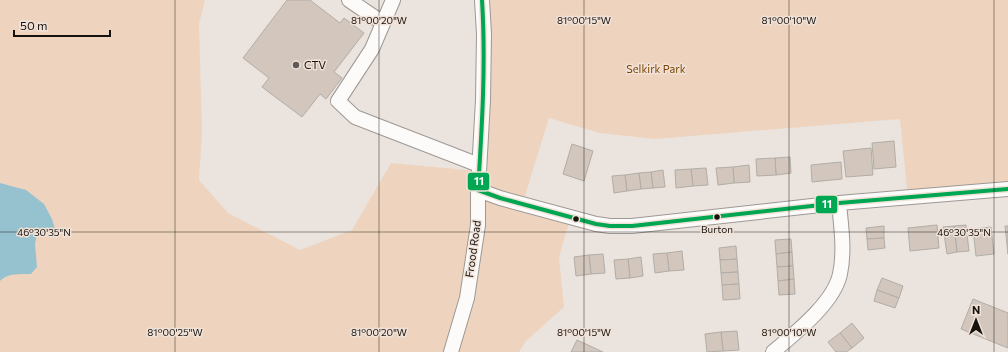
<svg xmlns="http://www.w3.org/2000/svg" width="1008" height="352" font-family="Commissioner,sans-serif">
<rect width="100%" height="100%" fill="#eae3de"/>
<path fill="#eed4be" d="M0,0H205L199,24L202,133L199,180L228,213L300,250L352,230L391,163L478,171L481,0H1008V189L908,198L900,119L655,139L600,133L549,118L522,205L570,219L559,257L564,307L526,341L519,352H0Z"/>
<path fill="#96c2cf" d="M0,183L26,190L44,204L52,219L55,229L37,234L35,244L37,267L31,274C21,274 7,273 0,281Z"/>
<g fill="#d2c6bd" stroke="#b2ada8">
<path d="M287,0H310L340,23L344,18L364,33L334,72L342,78L326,99L320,94L302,117L262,87L269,78L243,58Z"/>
<path d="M894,141L896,167L874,169L872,143Z"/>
<path d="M572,144L593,151L584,181L563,174Z"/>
<path d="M871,148L873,175L846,177L843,151Z"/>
<path d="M790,157L791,173L776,175L775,158Z"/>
<path d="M775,158L776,175L757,176L756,159Z"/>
<path d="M841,162L842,179L812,182L811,165Z"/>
<path d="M749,165L750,182L734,183L733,167Z"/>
<path d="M733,167L734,183L718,185L716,168Z"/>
<path d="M706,168L708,185L693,186L691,169Z"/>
<path d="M691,169L693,186L676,188L675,170Z"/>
<path d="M663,170L665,187L653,188L651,172Z"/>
<path d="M651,172L653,188L641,189L639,173Z"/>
<path d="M639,173L641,189L627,191L625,175Z"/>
<path d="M625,175L627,191L614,193L612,176Z"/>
<path d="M937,225L939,248L910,251L908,228Z"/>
<path d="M966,225L969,251L957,252L954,226Z"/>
<path d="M884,226V238L867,239L866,228Z"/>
<path d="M954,226L957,252L947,254L943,227Z"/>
<path d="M1005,226H1008V254Z"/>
<path d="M991,227L994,254L976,256L973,229Z"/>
<path d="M884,238L885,248L868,250L867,239Z"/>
<path d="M791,239L792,252L776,254L775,240Z"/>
<path d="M736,246L737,259L720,260L719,248Z"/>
<path d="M682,251L684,270L669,271L667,253Z"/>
<path d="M792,252L793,266L777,267L776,254Z"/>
<path d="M667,253L669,271L655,273L653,254Z"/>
<path d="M603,254L605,273L591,274L589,255Z"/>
<path d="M589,255L591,274L576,276L574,257Z"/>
<path d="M641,257L643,276L630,278L628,259Z"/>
<path d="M628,259L630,278L616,279L614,260Z"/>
<path d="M737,259L738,272L721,273L720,260Z"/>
<path d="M793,266L794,279L778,281L777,267Z"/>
<path d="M738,272L739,284L722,285L721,273Z"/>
<path d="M882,278L903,286L899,298L877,290Z"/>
<path d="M794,279L795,294L779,295L778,281Z"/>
<path d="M739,284L740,299L723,300L722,285Z"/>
<path d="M877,290L899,298L895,308L874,301Z"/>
<path d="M973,299L1008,313V348L961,329Z"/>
<path d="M852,323L864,338L852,348L840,333Z"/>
<path d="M737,331L739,350L723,351L721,332Z"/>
<path d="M721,332L723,351L707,352L705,334Z"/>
<path d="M840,333L852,348L846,352H836L828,342Z"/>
<path d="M577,340L603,352H571Z"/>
</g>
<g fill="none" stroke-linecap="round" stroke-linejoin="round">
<defs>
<g id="minor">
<path d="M349,0L383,23"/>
<path d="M393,0L372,49L338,101L355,117L479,165"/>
<path d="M478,190L500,198L596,224L610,226H632L839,203L1008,189"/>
<path d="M451,352L467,298L478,225V190L483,100L484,34L482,0"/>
<path d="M773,352C795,333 834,303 840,274C845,250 841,226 839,203"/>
</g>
</defs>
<use href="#minor" stroke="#9e9894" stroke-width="16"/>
<use href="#minor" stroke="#fcfbfa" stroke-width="14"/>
<defs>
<path id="bus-1" d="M482,0C486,63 482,127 478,190L500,198L596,224L610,226H632L839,203L1008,189"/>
</defs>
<use href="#bus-1" stroke="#f0e2d8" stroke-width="7"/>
<use href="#bus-1" stroke="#00a651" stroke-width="4"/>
</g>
<path fill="none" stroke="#17120e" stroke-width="1" stroke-opacity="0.45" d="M175,0V352M379,0V352M584,0V352M789,0V352M994,0V352M0,232H1008"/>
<circle fill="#615b57" stroke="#f0e2d8" stroke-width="1.5" cx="296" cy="65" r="4"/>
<g fill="#17120e" stroke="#f0e2d8" stroke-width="1.5">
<circle cx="717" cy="217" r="3.5"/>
<circle cx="576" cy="219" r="3.5"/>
</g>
<g text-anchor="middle" stroke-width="3" stroke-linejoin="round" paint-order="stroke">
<g font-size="10" fill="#17120e" stroke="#f0e2d8">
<text x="717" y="233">Burton</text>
</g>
<g font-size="11" fill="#17120e" stroke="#f0e2d8" text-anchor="start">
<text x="304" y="69">CTV</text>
</g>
<g font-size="11" fill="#7c4400" stroke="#f0e2d8">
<text x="656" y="73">Selkirk Park</text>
</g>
<g font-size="11" fill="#17120e" stroke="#f0e2d8">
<text transform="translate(473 249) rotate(-82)" y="4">Frood Road</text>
</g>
</g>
<g font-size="10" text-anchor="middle" fill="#17120e" stroke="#f0e2d8" stroke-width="3" stroke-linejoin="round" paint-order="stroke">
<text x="379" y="24">81°00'20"W</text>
<text x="584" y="24">81°00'15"W</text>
<text x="789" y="24">81°00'10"W</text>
<text x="44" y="236">46°30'35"N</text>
<text x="964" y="236">46°30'35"N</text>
<text x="175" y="336">81°00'25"W</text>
<text x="379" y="336">81°00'20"W</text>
<text x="584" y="336">81°00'15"W</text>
<text x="789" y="336">81°00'10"W</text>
</g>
<g stroke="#f0e2d8" stroke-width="1.5">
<rect x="467" y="172" width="23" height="19" rx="4" fill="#00a651"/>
<rect x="815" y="195" width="23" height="19" rx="4" fill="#00a651"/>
</g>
<g font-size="11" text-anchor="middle" font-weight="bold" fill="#fff">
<text x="479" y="185">11</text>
<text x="827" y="208">11</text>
</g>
<g transform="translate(976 320)" stroke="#f0e2d8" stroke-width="3" paint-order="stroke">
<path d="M0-3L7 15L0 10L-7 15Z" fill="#17120e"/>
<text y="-6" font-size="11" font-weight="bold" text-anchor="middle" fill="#17120e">N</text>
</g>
<path d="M14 30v6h96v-6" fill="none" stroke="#17120e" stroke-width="2"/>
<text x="20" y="30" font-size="12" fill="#17120e" stroke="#f0e2d8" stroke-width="3" paint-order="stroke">50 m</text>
</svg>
